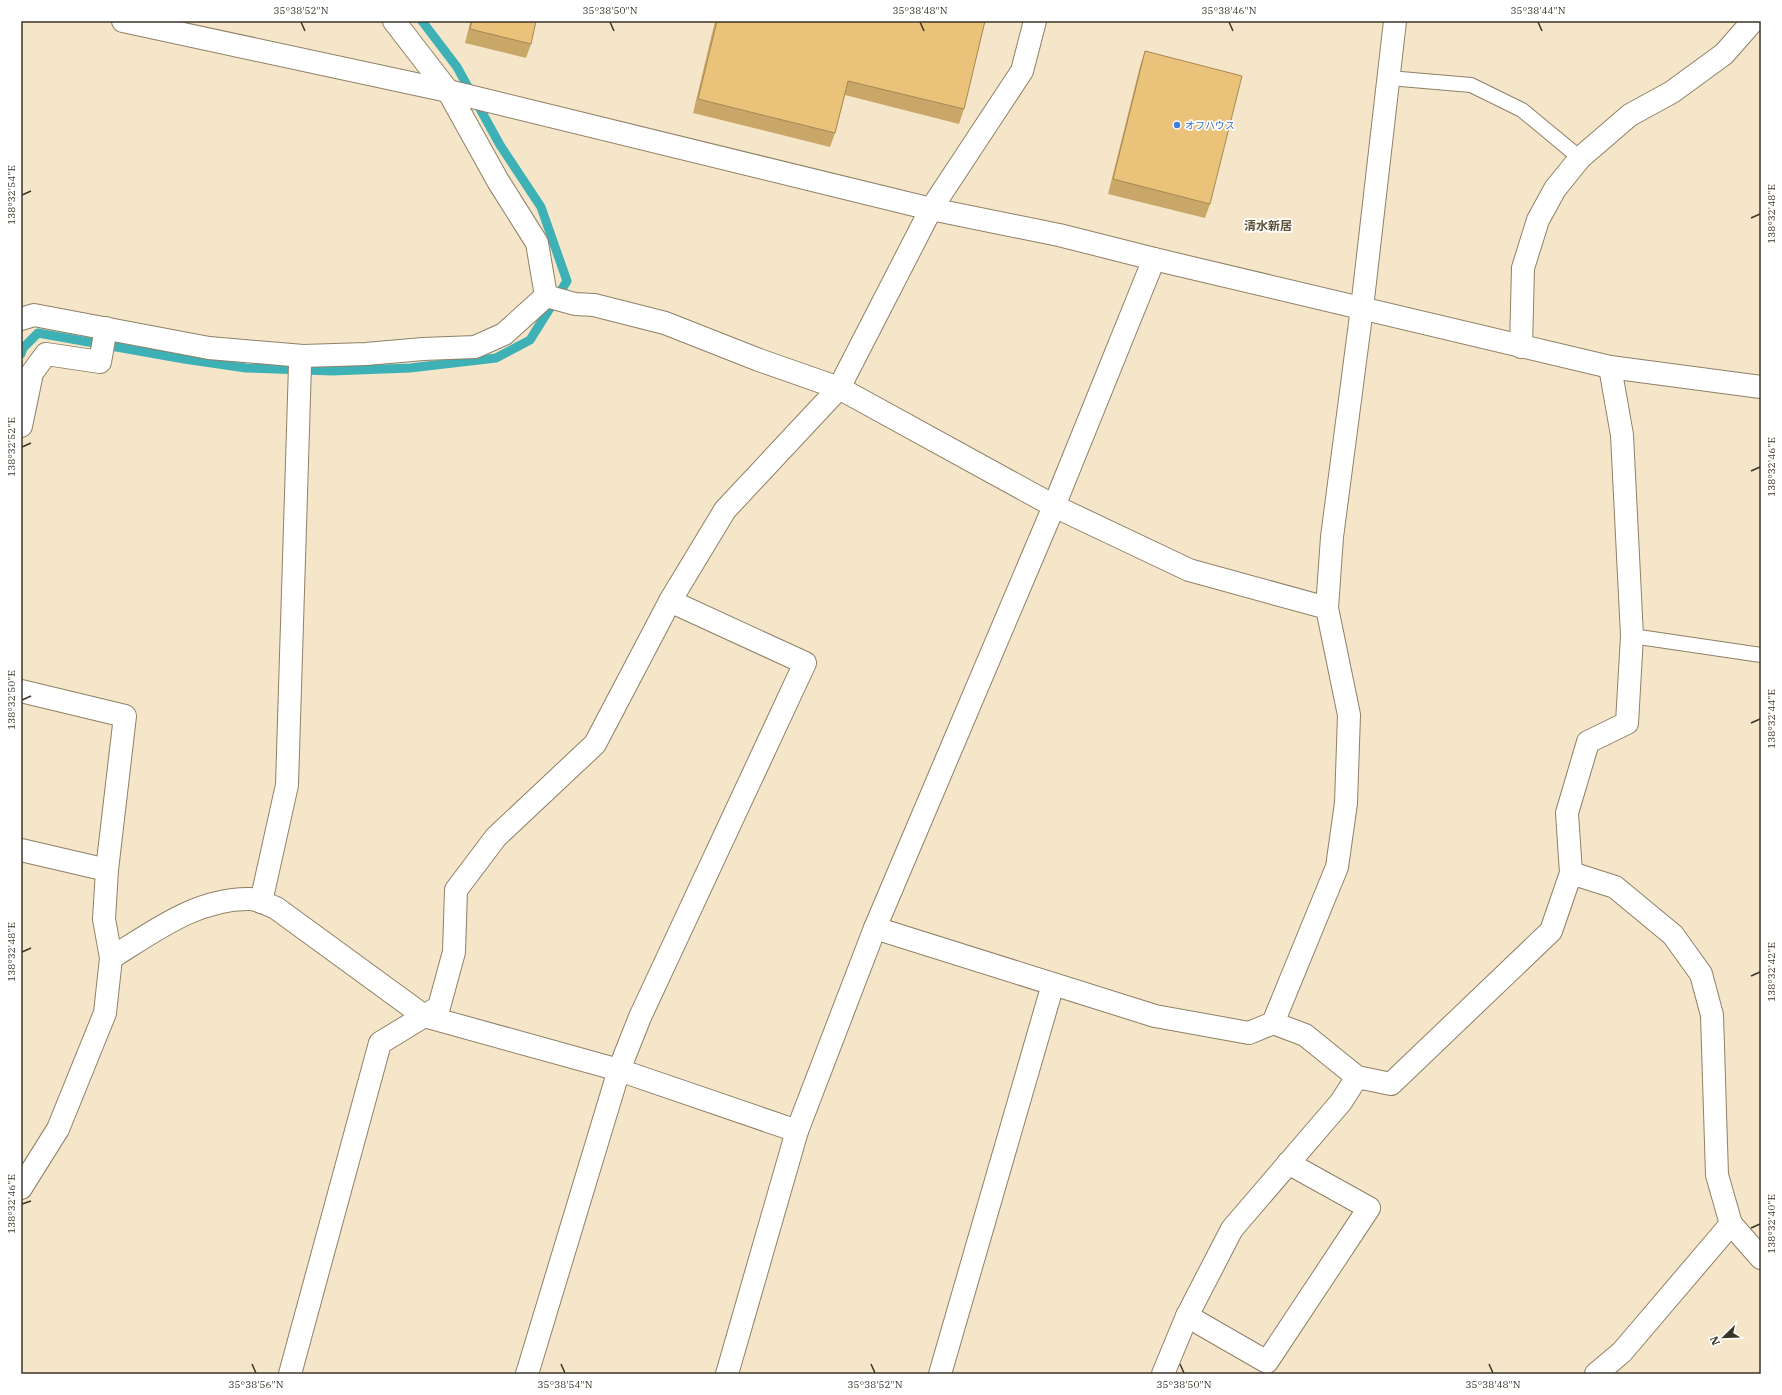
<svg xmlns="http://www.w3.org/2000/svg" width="1782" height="1395" font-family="'IBM Plex Serif','Noto Sans JP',serif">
<rect width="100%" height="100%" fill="#f6e6c9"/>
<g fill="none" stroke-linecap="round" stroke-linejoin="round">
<path stroke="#3db1b6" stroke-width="9" d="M21,354L23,348L38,333L184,359L246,368L332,371L410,368L496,358L530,340L567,281L541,207L500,145L457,67L422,21"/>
<defs>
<g id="lane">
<path d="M1389,78L1471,85L1522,110L1580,158"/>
<path d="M1632,636L1761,655"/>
</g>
<g id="street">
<path d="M546,296L575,304L594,305L665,323L759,360L839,388L1054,506L1189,570L1327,608"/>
<path d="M21,319L34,315L209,348L303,356L366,354L423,349L475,347L504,334L546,296L537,243L498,181L448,91L394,21"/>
<path d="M1521,347L1523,268L1538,220L1555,189L1580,158L1630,115L1672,92L1724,54L1753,21"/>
<path d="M21,426L32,373L46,354L100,362L106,328"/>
<path d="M21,691L125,716L107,870L104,919L111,958L105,1013L58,1129L21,1188"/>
<path d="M21,850L107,870"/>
<path d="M1571,873L1615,887L1673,935L1701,974L1712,1015L1717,1175L1731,1224L1622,1352L1596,1374"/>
<path d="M261,902L287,785L300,365L303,356"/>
<path d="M875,928L1155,1016L1249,1033L1273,1023L1337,867L1346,803L1349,715L1327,608L1332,537L1362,308L1395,21"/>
<path d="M111,958C153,932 197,898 250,899C258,899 268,905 276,908L424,1016L619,1070L797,1131"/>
<path d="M1273,1023L1305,1035L1357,1077"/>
<path d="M1731,1224L1761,1258"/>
<path d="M1187,1316L1267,1362L1369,1208L1288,1163"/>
<path d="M290,1374L380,1043L439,1007L454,952L456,890L496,837L595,744L670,601L725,510L839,388L931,209L1022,71L1035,21"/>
<path d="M527,1374L619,1070L640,1017L805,663L670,601"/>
<path d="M940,1374L1053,984"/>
<path d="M1163,1374L1187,1316L1232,1229L1341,1102L1357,1077L1391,1084L1551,931L1571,873L1567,813L1588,742L1627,723L1632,636L1622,435L1610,367"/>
</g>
<g id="secondary">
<path d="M123,21L448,91L931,209L1059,235L1154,259L1610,367L1761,387"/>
<path d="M727,1374L797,1131L875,928L1054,506L1154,259"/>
</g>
</defs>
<use href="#lane" stroke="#8e8066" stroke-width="16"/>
<use href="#street" stroke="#8e8066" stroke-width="24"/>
<use href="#secondary" stroke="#8e8066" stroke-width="24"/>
<use href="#lane" stroke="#fff" stroke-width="14"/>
<use href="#street" stroke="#fff" stroke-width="22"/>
<use href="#secondary" stroke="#fff" stroke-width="22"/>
</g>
<g fill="#c9a769">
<path d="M462,21H536L531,44L526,58L465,43L470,23Z"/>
<path d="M715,21H985L964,109L959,124L845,95L835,133L830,147L693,113Z"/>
<path d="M1145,51L1210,204L1205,218L1108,194L1140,66Z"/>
</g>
<g fill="#eac27a" stroke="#a48855">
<path d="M472,21H536L531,44L470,29Z"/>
<path d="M717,21H985L964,109L848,81L835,133L698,99Z"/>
<path d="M1145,51L1242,76L1210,204L1113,179Z"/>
</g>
<path fill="none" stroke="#3b3529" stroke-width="1.5" d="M301,22L305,31M610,22L614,31M920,22L924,31M1229,22L1233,31M1538,22L1542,31M22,195L31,191M1751,218L1760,214M22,447L31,443M1751,471L1760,467M22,700L31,696M1751,723L1760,719M22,952L31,948M1751,976L1760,972M22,1204L31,1201M1751,1228L1760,1224M252,1364L256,1373M561,1364L565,1373M871,1364L875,1373M1180,1364L1184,1373M1489,1364L1493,1373"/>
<circle fill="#3f7fe0" stroke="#fff" stroke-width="1.5" cx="1177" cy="125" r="4"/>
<g text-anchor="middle" stroke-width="3.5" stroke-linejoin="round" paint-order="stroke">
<g font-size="10" fill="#366cbe" stroke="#fff" text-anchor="start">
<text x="1185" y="129">オフハウス</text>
</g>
<g font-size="12" font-weight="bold" fill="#5f5138" stroke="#fff">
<text x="1268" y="230">清水新居</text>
</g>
</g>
<rect width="1782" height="1395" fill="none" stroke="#ffffff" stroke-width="44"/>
<g transform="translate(1724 1337) rotate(247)" stroke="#ffffff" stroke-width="3" paint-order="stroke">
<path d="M0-3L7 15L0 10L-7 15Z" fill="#3b3529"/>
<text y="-6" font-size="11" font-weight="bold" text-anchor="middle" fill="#3b3529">N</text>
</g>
<rect x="22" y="22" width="1738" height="1351" fill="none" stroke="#3b3529" stroke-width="1.5"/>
<g font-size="10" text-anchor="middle" fill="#3b3529">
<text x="301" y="14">35°38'52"N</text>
<text x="610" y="14">35°38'50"N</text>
<text x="920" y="14">35°38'48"N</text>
<text x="1229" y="14">35°38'46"N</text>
<text x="1538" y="14">35°38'44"N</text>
<text transform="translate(11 195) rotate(-90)" y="4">138°32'54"E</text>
<text transform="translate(1771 214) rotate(-90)" y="4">138°32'48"E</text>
<text transform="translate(11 447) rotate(-90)" y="4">138°32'52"E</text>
<text transform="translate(1771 467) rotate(-90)" y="4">138°32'46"E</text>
<text transform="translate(11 700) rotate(-90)" y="4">138°32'50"E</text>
<text transform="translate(1771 719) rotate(-90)" y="4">138°32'44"E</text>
<text transform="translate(11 952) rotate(-90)" y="4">138°32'48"E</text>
<text transform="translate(1771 972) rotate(-90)" y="4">138°32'42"E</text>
<text transform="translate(11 1204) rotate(-90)" y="4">138°32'46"E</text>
<text transform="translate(1771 1224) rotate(-90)" y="4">138°32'40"E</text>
<text x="256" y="1388">35°38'56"N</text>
<text x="565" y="1388">35°38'54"N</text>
<text x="875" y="1388">35°38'52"N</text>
<text x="1184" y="1388">35°38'50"N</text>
<text x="1493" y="1388">35°38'48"N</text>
</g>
</svg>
